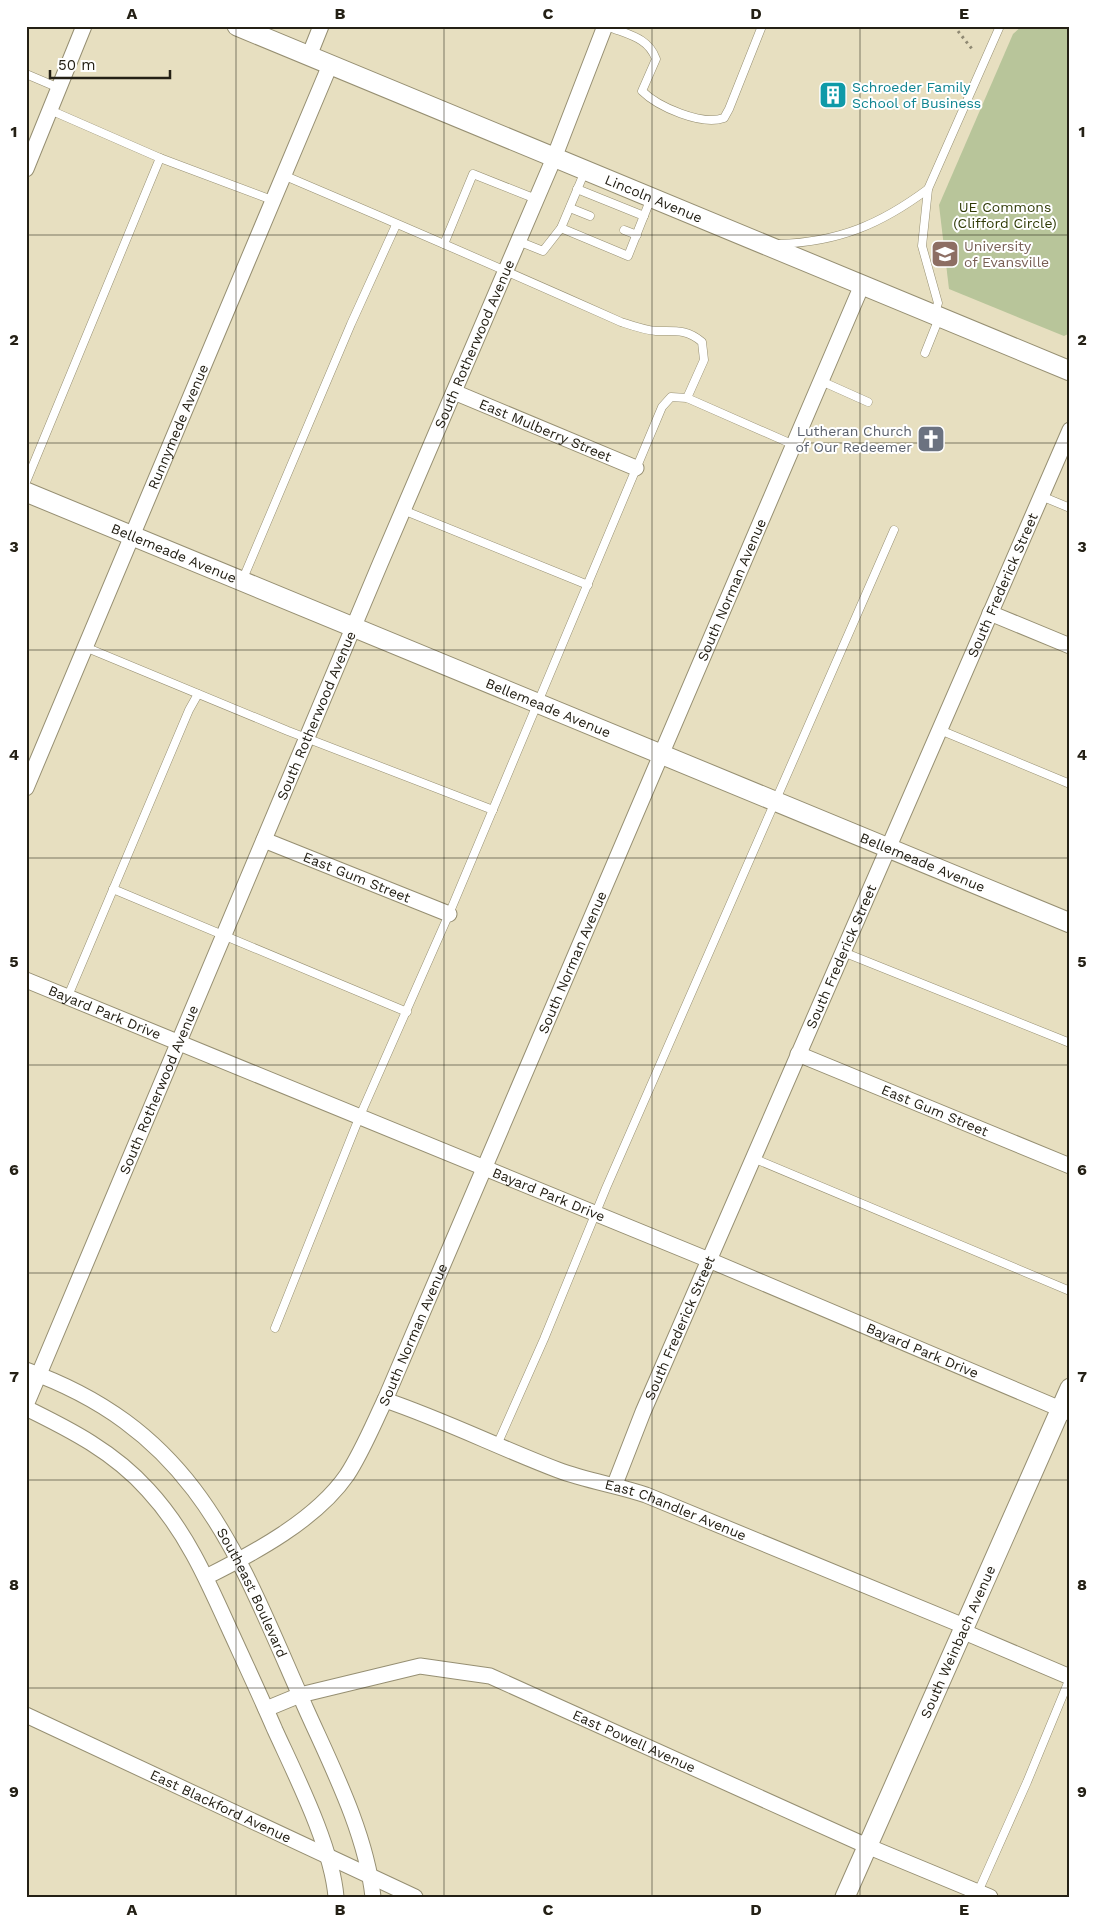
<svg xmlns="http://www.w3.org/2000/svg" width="1096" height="1923" font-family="'Work Sans',sans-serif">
<rect width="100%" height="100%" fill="#e7dfc0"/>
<path fill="#b8c59a" d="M1022,26H1070V333L1064,336L949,289L939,205L1013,34Z"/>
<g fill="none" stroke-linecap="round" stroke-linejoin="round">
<defs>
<g id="service">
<path d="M607,26C628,35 648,37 656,59L642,91C658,107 702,126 724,118L729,109L762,26"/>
<path d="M26,74L59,88"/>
<path d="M50,110L160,158L272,200"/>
<path d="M283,175C396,223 509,272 621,322C633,326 644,330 656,331C675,331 687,329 702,342L704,360L687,398"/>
<path d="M577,189L644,216"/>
<path d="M570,208L590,216"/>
<path d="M561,228L628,256L651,198"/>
<path d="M624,230L637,235"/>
<path d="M518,241L543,251L561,228L585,171"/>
<path d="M444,244L473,174L536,199"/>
<path d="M779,244C839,242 881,224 928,189"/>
<path d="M934,315L938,303L922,246L928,189L1000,26"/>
<path d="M925,353L939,318"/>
<path d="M821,381L868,402"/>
<path d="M26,482L160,158"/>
<path d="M1041,496L1070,508"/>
<path d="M403,510L588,585"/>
<path d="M242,581L351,324L396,225"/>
<path d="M85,647L288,731L493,810"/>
<path d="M940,730L1070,784"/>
<path d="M113,889L407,1012"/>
<path d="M843,952L1070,1043"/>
<path d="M68,996L189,710L198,694"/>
<path d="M753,1158L1070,1291"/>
<path d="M275,1328L359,1118L449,914L662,407L671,397L687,398L794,445"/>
<path d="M497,1445L544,1339L606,1188L894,530"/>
<path d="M978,1892L1027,1782L1070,1678"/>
</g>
<g id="minor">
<path d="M309,56L321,26"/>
<path d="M26,169L84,26"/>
<path id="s1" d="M454,392L636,468"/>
<path d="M990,613L1070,646"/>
<path id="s2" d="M26,788L330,65"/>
<path id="s3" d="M264,840L449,914"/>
<path id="s4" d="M26,980L709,1260L1070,1413"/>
<path id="s5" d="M798,1054L1070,1166"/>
<path id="s6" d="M26,1370C199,1432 238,1556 306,1709C332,1767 366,1833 373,1897"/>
<path id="s7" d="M385,1400C444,1420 500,1448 558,1470C587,1481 617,1485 646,1495L964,1626"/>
<path id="s8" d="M26,1405L380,564L554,158L605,26"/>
<path d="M26,1408C71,1430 114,1452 148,1490C185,1530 206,1577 228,1626C244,1661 260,1695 275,1730C296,1776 332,1847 336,1897"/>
<path id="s9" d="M615,1484L643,1412L1070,430"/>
<path id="s10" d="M206,1577C254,1553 316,1520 347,1475C362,1452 373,1425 385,1400L862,285"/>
<path d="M962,1631L1070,1677"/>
<path id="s11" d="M266,1709L300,1695L420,1666L490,1676L867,1846L990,1897"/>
<path id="s12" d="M26,1715L415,1897"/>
</g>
<g id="tertiary">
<path id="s13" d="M237,26L1070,371"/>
<path id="s14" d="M26,492L1070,923"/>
<path id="s15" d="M845,1897L1070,1388"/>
</g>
</defs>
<use href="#service" stroke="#968f72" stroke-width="9"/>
<use href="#minor" stroke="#968f72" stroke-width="17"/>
<use href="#tertiary" stroke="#968f72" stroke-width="21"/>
<path stroke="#8f8973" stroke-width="3" stroke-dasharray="2.5 4" stroke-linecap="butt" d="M954,26L972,49"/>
<use href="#service" stroke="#fff" stroke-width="8"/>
<use href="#minor" stroke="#fff" stroke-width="15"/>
<use href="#tertiary" stroke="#fff" stroke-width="19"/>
</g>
<path fill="none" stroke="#242015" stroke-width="1" stroke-opacity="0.55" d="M236,26V1897M444,26V1897M652,26V1897M860,26V1897M26,235H1070M26,443H1070M26,650H1070M26,858H1070M26,1065H1070M26,1273H1070M26,1480H1070M26,1688H1070"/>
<defs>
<symbol id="building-square" viewBox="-11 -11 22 22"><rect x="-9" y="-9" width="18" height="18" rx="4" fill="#0f9aa8" stroke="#fff"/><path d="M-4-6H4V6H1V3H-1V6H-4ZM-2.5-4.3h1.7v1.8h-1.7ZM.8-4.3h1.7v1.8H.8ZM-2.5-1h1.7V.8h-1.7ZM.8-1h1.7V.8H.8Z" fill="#fff"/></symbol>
<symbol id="university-square" viewBox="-11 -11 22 22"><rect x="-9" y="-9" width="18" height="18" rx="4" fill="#8d6e63" stroke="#fff"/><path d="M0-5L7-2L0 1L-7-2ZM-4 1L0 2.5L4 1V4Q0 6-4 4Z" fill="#fff"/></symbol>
<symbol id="church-square" viewBox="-11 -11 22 22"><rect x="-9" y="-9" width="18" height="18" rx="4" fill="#6b7280" stroke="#fff"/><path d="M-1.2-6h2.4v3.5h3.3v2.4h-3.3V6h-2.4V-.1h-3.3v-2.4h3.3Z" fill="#fff"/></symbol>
</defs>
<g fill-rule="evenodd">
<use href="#building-square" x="817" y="79" width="32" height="32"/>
<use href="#university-square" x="929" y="238" width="32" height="32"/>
<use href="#church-square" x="915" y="423" width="32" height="32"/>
</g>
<g text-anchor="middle" stroke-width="4" stroke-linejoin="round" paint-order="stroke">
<g font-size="14" fill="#0d838f" stroke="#fff" text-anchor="start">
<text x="852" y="92">Schroeder Family<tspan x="852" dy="16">School of Business</tspan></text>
</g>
<g font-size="14" fill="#242015" stroke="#fff">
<text dy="5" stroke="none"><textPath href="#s13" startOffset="451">Lincoln Avenue</textPath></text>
<text dy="5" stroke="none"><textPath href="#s8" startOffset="1152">South Rotherwood Avenue</textPath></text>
<text dy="5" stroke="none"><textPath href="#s2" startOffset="392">Runnymede Avenue</textPath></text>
<text dy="5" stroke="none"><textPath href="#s1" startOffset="99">East Mulberry Street</textPath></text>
<text dy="5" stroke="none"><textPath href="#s14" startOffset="160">Bellemeade Avenue</textPath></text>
<text dy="5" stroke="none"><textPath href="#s9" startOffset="979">South Frederick Street</textPath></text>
<text dy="5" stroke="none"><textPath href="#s10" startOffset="1141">South Norman Avenue</textPath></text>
<text dy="5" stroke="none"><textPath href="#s14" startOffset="565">Bellemeade Avenue</textPath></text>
<text dy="5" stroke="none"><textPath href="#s8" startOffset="748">South Rotherwood Avenue</textPath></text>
<text dy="5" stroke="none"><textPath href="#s14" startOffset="970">Bellemeade Avenue</textPath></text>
<text dy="5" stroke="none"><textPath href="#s3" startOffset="100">East Gum Street</textPath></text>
<text dy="5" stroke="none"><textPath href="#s9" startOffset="574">South Frederick Street</textPath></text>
<text dy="5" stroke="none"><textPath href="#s10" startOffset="736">South Norman Avenue</textPath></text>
<text dy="5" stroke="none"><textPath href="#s4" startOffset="85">Bayard Park Drive</textPath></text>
<text dy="5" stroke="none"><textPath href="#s8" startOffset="342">South Rotherwood Avenue</textPath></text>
<text dy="5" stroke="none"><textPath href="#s5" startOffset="148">East Gum Street</textPath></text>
<text dy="5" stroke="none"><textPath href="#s4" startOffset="565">Bayard Park Drive</textPath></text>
<text dy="5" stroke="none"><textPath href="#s9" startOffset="169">South Frederick Street</textPath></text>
<text dy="5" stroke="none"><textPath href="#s10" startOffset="331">South Norman Avenue</textPath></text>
<text dy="5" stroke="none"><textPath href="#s4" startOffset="970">Bayard Park Drive</textPath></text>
<text dy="5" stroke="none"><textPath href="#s7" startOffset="311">East Chandler Avenue</textPath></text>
<text dy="5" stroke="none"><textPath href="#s6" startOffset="328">Southeast Boulevard</textPath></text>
<text dy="5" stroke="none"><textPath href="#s15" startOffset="279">South Weinbach Avenue</textPath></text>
<text dy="5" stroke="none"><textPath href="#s11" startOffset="389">East Powell Avenue</textPath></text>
<text dy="5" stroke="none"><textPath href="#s12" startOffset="215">East Blackford Avenue</textPath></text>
</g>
<g font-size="14" fill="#2f3a06" stroke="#fff">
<text x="1005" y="212">UE Commons<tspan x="1005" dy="16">(Clifford Circle)</tspan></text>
</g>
<g font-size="14" fill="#785e54" stroke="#fff" text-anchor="start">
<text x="964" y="251">University<tspan x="964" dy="16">of Evansville</tspan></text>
</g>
<g font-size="14" fill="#5b616d" stroke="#fff" text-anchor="end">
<text x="912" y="436">Lutheran Church<tspan x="912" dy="16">of Our Redeemer</tspan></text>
</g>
</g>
<rect width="1096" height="1923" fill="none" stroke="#ffffff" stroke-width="55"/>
<path d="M50 70v8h120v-8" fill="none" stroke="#242015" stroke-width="2.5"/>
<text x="58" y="70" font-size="15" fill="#242015" stroke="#ffffff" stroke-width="4" paint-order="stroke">50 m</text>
<rect x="28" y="28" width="1040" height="1868" fill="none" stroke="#242015" stroke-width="2"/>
<g font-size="16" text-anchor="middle" font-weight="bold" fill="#242015">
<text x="132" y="19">A</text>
<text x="340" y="19">B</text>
<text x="548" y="19">C</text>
<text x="756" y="19">D</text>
<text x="964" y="19">E</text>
<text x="14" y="137">1</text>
<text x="1082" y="137">1</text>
<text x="14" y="345">2</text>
<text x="1082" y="345">2</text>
<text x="14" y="552">3</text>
<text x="1082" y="552">3</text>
<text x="14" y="760">4</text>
<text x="1082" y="760">4</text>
<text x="14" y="967">5</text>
<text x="1082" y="967">5</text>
<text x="14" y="1175">6</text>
<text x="1082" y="1175">6</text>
<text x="14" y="1382">7</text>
<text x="1082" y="1382">7</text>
<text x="14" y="1590">8</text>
<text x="1082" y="1590">8</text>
<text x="14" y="1797">9</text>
<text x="1082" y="1797">9</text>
<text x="132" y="1915">A</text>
<text x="340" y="1915">B</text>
<text x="548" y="1915">C</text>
<text x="756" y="1915">D</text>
<text x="964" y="1915">E</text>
</g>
</svg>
